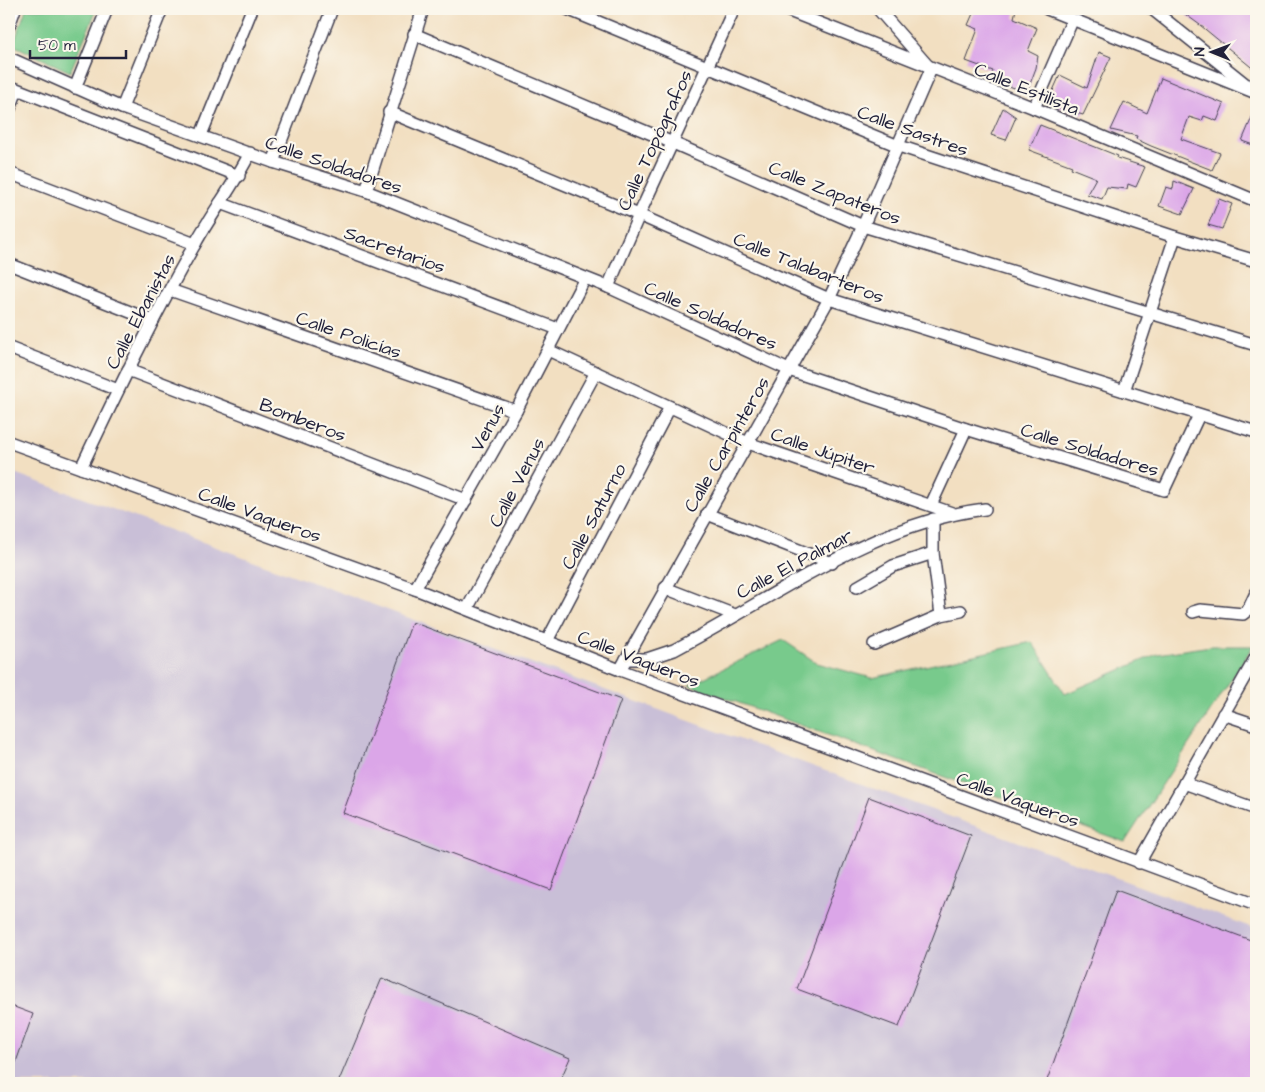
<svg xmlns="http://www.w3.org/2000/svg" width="1265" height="1092" font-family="'Architects Daughter',sans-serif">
<rect width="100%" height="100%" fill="#fbf7ec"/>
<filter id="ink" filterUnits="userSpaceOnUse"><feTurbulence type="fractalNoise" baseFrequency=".02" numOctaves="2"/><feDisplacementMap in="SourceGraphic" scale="10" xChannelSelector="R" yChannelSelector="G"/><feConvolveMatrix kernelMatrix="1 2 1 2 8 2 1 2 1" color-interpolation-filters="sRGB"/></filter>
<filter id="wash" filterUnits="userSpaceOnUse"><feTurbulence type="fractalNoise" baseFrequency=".0096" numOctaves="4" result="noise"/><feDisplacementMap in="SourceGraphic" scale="20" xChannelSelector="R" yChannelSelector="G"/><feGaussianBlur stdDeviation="1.12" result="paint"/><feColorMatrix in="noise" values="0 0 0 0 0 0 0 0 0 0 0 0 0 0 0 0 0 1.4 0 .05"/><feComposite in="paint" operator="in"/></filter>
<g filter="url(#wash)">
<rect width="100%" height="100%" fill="#f2dfc1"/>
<path fill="#c9bfd7" d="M9,471L1256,929V1083H9Z"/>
<g fill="#78ca8c" stroke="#4d7664">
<path d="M26,9H97L70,72L13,45Z"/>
<path d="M783,640L817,663L872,678L1032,642L1065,694L1157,654L1211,646H1253L1125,842L689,685Z"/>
</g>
<g id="blocks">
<g fill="#dba6e8">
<path d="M975,9H1016L1014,18L1037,28L1028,51L1038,56L1036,68L1027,92L990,80L993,71L966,61L978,29L968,25Z"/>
<path d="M1178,9H1256V71L1200,25Z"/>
<path d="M1099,52L1111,57L1083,115L1047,104L1060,75L1087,88Z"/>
<path d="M1161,78L1224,104L1217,121L1204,116L1202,121L1189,117L1181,139L1220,153L1212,170L1151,146L1136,139L1137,136L1111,130L1124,102L1147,113Z"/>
<path d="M1003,108L1016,117L1006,140L991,135Z"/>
<path d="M1256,108V146L1242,141Z"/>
<path d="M1040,125L1118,156L1117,158L1145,167L1136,187L1128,184L1127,189L1107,187L1102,199L1087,194L1096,178L1071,168L1072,166L1029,150Z"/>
<path d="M1174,181L1194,189L1182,214L1159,206L1166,187L1173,189Z"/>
<path d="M1219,199L1232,204L1222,229L1208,225Z"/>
<path d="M412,622L621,700L551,890L343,813Z"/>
<path d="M869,797L971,836L899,1027L797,989Z"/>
<path d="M1116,890L1256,942V1083H1046Z"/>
<path d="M382,978L570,1058L559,1083H338Z"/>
<path d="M9,1005L33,1014L10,1079H9Z"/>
</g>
</g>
</g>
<g filter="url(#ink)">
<use href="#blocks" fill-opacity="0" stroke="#413e4f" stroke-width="1"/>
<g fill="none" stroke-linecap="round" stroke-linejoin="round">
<defs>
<g id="minor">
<path d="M567,9L896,145L1175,237L1256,261"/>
<path d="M784,9L1034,108L1256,201"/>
<path d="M878,9L928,66"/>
<path d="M1047,9L1256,93"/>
<path d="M1152,9L1248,86"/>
<path d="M9,26L15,9"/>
<path d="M414,34L673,143L863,226L1256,345"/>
<path d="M9,58L122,108L273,162L366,191L608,287L789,370L966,429L1164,490L1199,415"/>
<path d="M9,86L239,176"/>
<path d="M75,88L107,9"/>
<path d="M122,108L162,9"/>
<path d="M1034,108L1072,21"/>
<path d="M9,111L17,90"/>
<path d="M389,112L639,215L829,299L1256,432"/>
<path d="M201,135L252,9"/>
<path d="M273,162L332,9"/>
<path d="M9,173L195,244"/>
<path d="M366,191L423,9"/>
<path d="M220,203L558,329"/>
<path d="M9,264L153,321"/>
<path d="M608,287L639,215L734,9"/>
<path d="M170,290L516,411"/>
<path d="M9,348L118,390"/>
<path d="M548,350L748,443L952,513"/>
<path d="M128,370L466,500"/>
<path d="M1124,391L1175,237"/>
<path d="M9,442L415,589L620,670L1256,905"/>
<path d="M81,468C117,392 153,317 195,244C212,213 234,185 250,153"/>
<path d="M931,505L966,429"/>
<path d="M707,514L832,563"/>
<path d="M933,519V553L941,615"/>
<path d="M857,587L893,566L933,553"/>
<path d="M665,588L735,615"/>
<path d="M415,589L516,411L584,280"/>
<path d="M467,609L596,372"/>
<path d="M1193,612L1200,610L1243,614L1248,610L1256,593"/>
<path d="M547,641L670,407"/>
<path d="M874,644L941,615L961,611"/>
<path d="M626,659H647L674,650C774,598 871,523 985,509"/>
<path d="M620,670L829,299L863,226L931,69"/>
<path d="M1223,714L1256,725"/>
<path d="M1184,783L1256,809"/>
<path d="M1139,863L1256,657"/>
</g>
</defs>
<use href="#minor" stroke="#413e4f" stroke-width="14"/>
<use href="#minor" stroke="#fff" stroke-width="11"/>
</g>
</g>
<g text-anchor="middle" stroke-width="4.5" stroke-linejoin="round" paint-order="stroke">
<g font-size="19" fill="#22223b" stroke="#fbf7ec">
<text transform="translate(1027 88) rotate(22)" y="7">Calle Estilista</text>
<text transform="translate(913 130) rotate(20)" y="7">Calle Sastres</text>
<text transform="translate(654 140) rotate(-65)" y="7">Calle Topógrafos</text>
<text transform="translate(334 164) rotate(19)" y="7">Calle Soldadores</text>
<text transform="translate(835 192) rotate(22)" y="7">Calle Zapateros</text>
<text transform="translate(395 249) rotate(20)" y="7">Sacretarios</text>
<text transform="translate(809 267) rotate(22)" y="7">Calle Talabarteros</text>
<text transform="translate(140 311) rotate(-62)" y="7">Calle Ebanistas</text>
<text transform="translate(711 315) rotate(24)" y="7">Calle Soldadores</text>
<text transform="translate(349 334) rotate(19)" y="7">Calle Policías</text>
<text transform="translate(303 419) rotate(21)" y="7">Bomberos</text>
<text transform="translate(487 427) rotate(-61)" y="7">Venus</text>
<text transform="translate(726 444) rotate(-60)" y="7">Calle Carpinteros</text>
<text transform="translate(1090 449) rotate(17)" y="7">Calle Soldadores</text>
<text transform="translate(823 450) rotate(19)" y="7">Calle Júpiter</text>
<text transform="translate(516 482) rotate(-62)" y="7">Calle Venus</text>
<text transform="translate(260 514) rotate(20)" y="7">Calle Vaqueros</text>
<text transform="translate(593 516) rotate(-62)" y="7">Calle Saturno</text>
<text transform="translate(794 563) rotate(-28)" y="7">Calle El Palmar</text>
<text transform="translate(639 658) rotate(21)" y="7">Calle Vaqueros</text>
<text transform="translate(1018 799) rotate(20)" y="7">Calle Vaqueros</text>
</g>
</g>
<rect width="1265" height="1092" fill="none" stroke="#fbf7ec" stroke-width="30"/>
<g transform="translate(1212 52) rotate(271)" stroke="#fbf7ec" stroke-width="4" paint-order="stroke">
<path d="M0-4L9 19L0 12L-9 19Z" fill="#22223b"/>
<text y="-8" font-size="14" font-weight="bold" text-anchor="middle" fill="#22223b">N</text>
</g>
<path d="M30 50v8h96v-8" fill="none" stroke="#22223b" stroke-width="2.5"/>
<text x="38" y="50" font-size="15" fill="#22223b" stroke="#fbf7ec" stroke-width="4" paint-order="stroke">50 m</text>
</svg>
